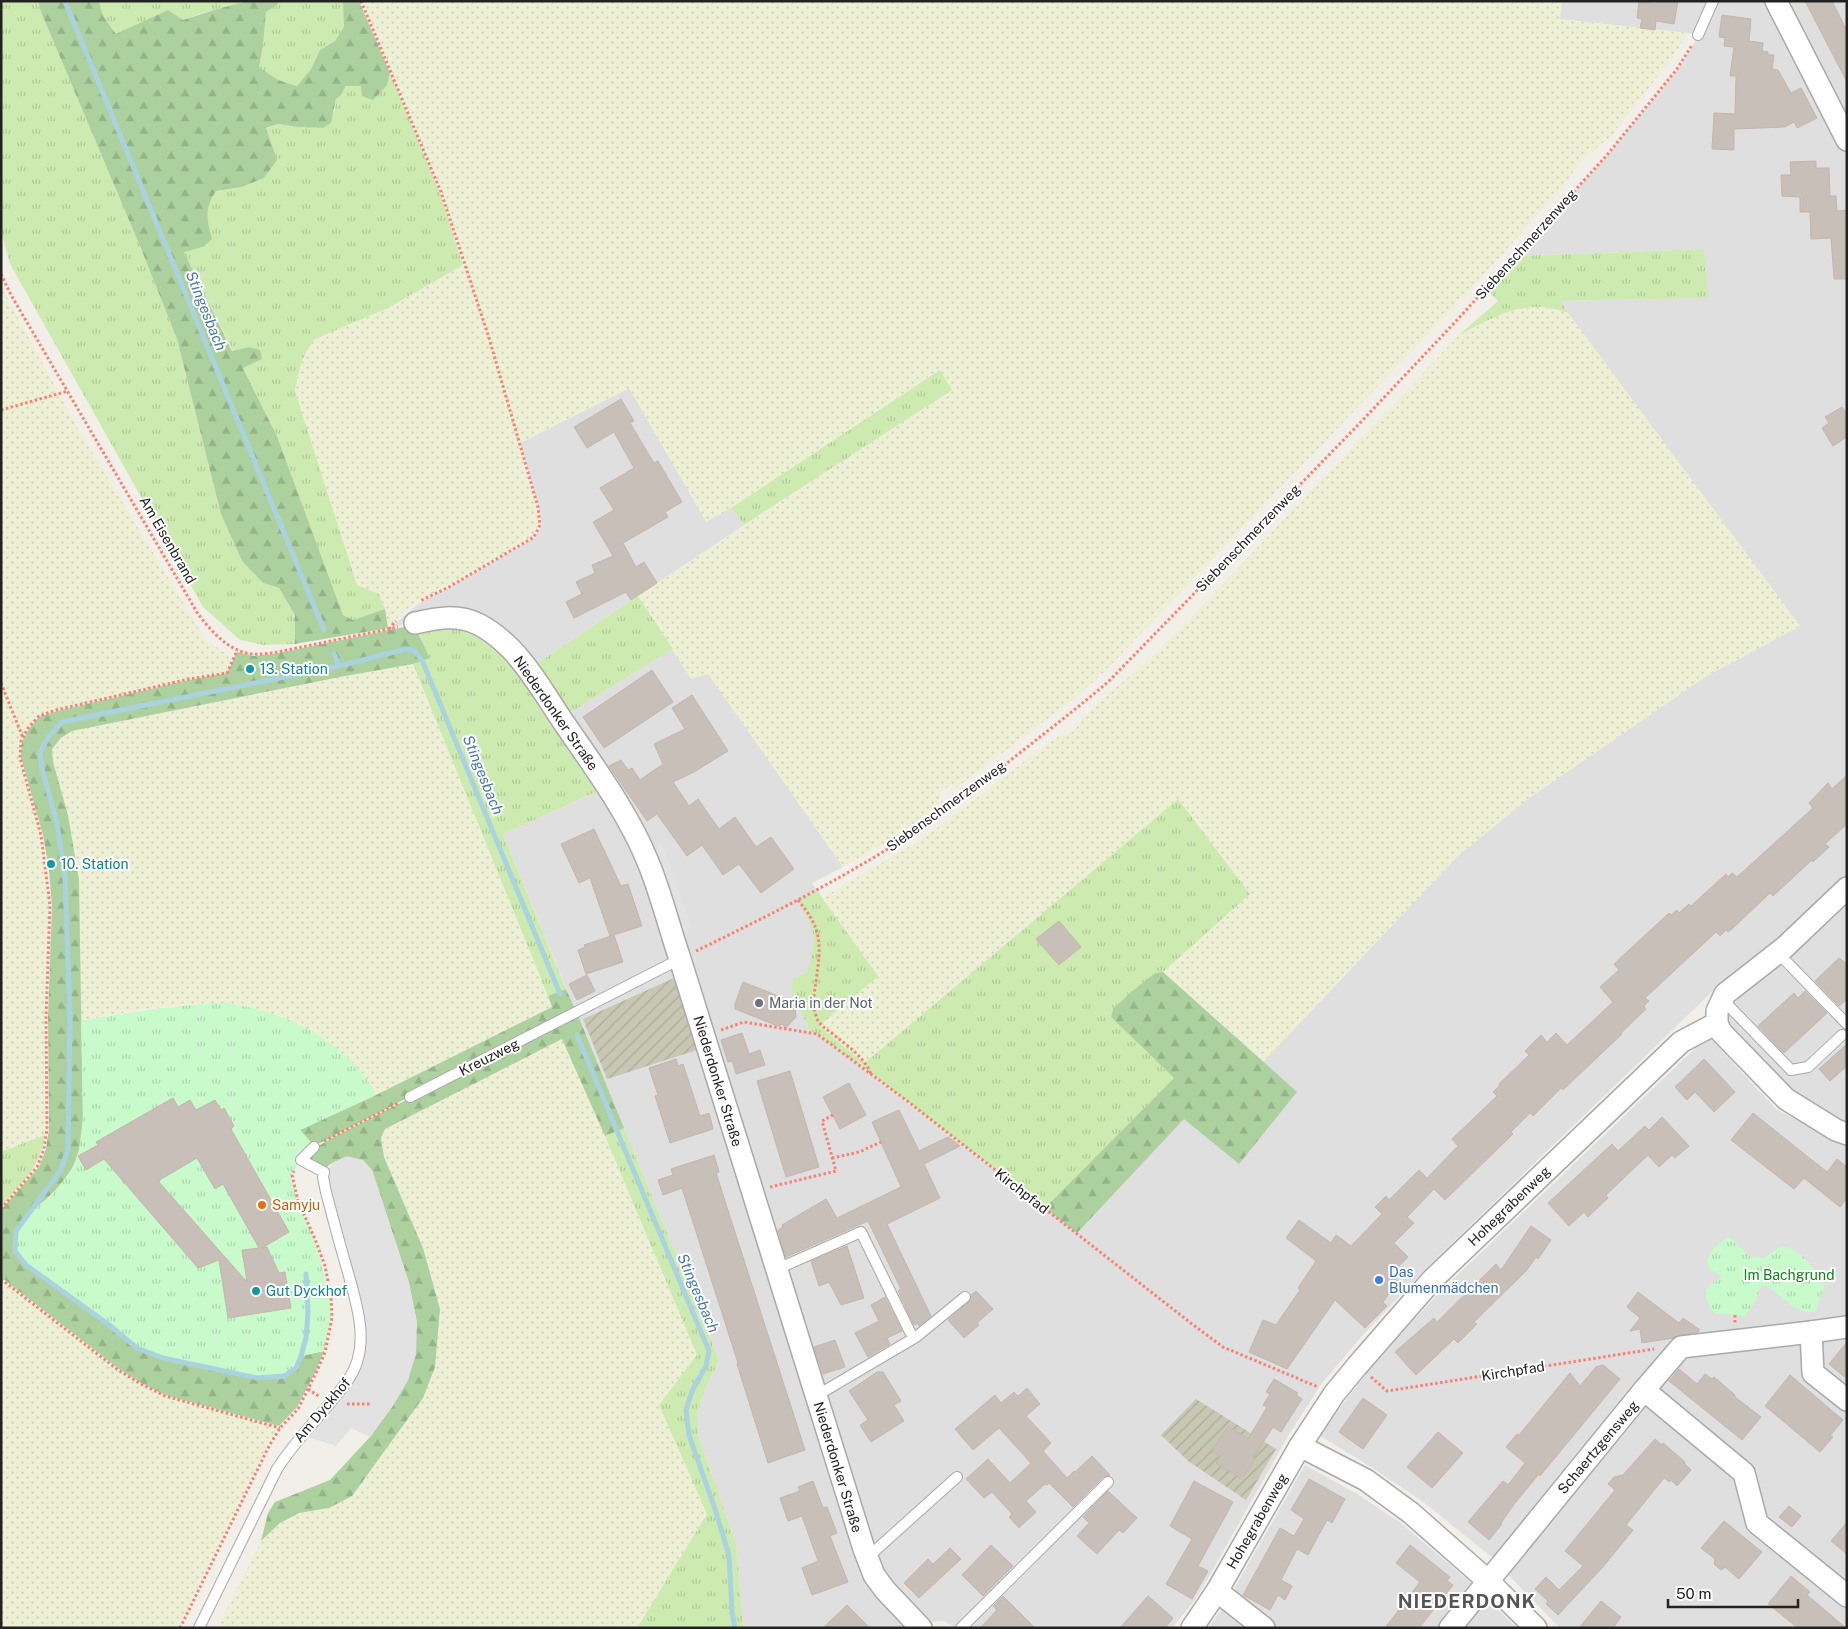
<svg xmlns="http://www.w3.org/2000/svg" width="1848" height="1629" font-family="'Public Sans',sans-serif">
<defs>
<pattern id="construction-furrows" width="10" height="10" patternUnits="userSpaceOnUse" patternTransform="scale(1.25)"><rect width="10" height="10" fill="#c7c7b4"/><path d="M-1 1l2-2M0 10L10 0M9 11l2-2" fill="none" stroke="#abab9a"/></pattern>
<pattern id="farmland-dots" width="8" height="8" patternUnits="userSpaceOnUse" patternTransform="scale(1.25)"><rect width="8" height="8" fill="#eef0d5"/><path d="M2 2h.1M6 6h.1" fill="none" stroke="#ccceb7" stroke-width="1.8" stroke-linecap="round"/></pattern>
<pattern id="grass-tufts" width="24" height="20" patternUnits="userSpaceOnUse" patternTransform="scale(1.25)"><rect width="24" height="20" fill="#cdebb0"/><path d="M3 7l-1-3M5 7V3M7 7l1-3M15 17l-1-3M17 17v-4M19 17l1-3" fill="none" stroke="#b0c997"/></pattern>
<pattern id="forest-firs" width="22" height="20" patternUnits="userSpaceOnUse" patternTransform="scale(1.25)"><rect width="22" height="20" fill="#add19e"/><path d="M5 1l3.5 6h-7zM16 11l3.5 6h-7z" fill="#95b388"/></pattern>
<pattern id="park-tufts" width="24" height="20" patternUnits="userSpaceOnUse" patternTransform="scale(1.25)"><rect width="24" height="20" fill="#c8facc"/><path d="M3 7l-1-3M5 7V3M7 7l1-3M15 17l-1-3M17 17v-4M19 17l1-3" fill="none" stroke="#acd6af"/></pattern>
</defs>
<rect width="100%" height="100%" fill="#f2efe9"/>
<g fill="#e0dfdf">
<path d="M1562,1H1712L1697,34L1559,19Z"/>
<path d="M1714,1H1767L1847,156V875L1779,938L1719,985L1426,1268L1362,1336L1322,1383L1288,1436L1207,1580L1194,1601L1172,1628H956L944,1621L929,1622L917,1628H746L743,1623L736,1544L699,1438L697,1413L705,1390L719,1360L503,834L608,787L563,717L673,649L691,679L708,673L843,867L812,883L878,976L862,1061L858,1065L1044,1209L1174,1078L1163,972L1263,1061L1458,856L1527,799L1705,677L1800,626L1559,301L1707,298L1704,249L1517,256L1608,155L1678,70L1699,35Z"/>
<path d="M1786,1H1847V122Z"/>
<path d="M630,388L706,521L731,508L744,525L530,668L439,616L392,627L418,604L449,588L535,538L542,525L539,508L520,443Z"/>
<path d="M1847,902V1125L1840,1123L1790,1089L1727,1024L1733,1001L1793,953Z"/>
<path d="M1708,1036L1777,1110L1847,1144V1628H1560L1488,1554L1422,1501L1374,1469L1319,1435L1380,1356L1442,1290Z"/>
<path d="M1305,1465L1357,1494L1401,1523L1470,1582L1517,1628H1208L1226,1603Z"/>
</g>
<g fill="url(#construction-furrows)">
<path d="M674,978L697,1050L607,1079L583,1019Z"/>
<path d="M1196,1399L1276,1449L1246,1500L1188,1461L1161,1435Z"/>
</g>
<g fill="url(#farmland-dots)">
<path d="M363,1H1562L1560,19L1688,33L1673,57L1611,136L1582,160L1563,186L1473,287L1106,670L1080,694L955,789L951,785L939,793L943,802L919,820L884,843L843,867L708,674L691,679L638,596L952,389L939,370L731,508L706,522L629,388L518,444L537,507L539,524L533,536L449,585L416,602L402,613L388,628L385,609L379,594L357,585L295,391L299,368L308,346L315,339L388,308L465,264L442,192Z"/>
<path d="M1,283L9,301L76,425L205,639L229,656L226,672L56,709L37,715L26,728L20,741L19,758L40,835L49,905L45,1018L46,1129L45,1135L1,1152Z"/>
<path d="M1541,306L1552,307L1568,313L1800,626L1705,677L1527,800L1458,856L1264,1061L1163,972L1250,894L1178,799L861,1066L859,1064L862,1062L819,1026L878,976L822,898L925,837L1038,751L1059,736L1067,734L1076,728L1092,708L1159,651L1459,335L1499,314L1522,308Z"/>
<path d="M413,664L552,1007L376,1095L365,1076L315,1034L289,1020L260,1010L225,1003L190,1004L143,1009L81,1021L79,880L68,815L53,762L52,749L61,738L72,731L340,677Z"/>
<path d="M562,1039L587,1092L697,1356L659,1405L707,1514L637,1628H218L261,1541L280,1523L299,1513L329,1508L385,1452L423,1398L435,1367L440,1309L423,1248L384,1157L381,1138L385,1129Z"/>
<path d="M1,1280L117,1371L140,1386L165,1398L278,1428L267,1446L178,1628H1Z"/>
</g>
<g fill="url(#grass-tufts)">
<path d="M1,1H38L41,12L142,251L177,339L221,514L242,561L263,583L279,588L295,615V644L264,645L240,640L203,607L10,264L1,231Z"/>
<path d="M99,1H248L199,14L183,20L141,23L116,34L103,16Z"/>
<path d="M277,1H343L345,27L335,41L320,50L311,69L297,86L278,80L259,67L263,46L266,12L277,4Z"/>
<path d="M390,73L440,193L463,265L388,308L315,339C302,354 298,372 295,391L357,585L379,594L385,609L353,620L343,615L277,436L243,367L249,347L233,351L183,251L203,247L209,202L216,191L242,187L264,178L276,160L265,129L278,124L297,127L324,128L335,110L336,98L341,95L346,86L387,85Z"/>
<path d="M1704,249L1708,298L1560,301L1568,313C1525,297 1496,316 1459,335L1498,301L1486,289L1517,256Z"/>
<path d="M940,370L952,390L744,525L731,508Z"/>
<path d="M638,596L673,649L563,717L530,668Z"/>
<path d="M439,619L497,638L605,788L503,834L566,989L548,996L413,664L430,658L414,625Z"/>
<path d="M1178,799L1250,894L1163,972L1155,973L1113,1009L1111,1017L1174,1078L1045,1208L861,1066Z"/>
<path d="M817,891L878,976L819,1026L862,1061L859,1064L809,1029L791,989L793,980L807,972C811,958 817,939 811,925C807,916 802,910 799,900Z"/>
<path d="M624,1128L719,1360L705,1390L697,1413L699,1438L736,1544L743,1623L746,1628H637L707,1514L659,1405L697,1355L605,1136Z"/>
<path d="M45,1135C40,1168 22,1182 1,1207V1152Z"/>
</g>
<g fill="url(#forest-firs)">
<path d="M38,1H99L103,16L116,34L168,10L183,20L217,9L248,1H277L278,4L266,12L263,46L259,67L278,80L297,86L311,69L320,50L335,41L344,27L343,2L359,1L390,73L387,85L373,100L362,96L361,86H346L341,95L336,99L331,123L323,128L297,127L278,124L266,128L277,160L264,178L242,187L216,191C204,209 207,219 212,239L203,247L184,252L232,351L249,347L260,350L262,359L243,368L277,436L343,615L353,620L385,609L388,628L295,644V615L279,588L263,583L242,561L221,514L177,339L142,251L41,12Z"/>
<path d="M414,625L430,658L413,664L340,677L72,731L61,738L52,749L53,762L68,815L79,880L83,1119C82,1130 82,1141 79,1151C72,1177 52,1195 31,1212L29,1210L15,1231L14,1252L24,1266L107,1325L137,1350L163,1359L257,1380L284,1376L296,1369L302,1356L324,1351L316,1371L297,1407L279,1426L165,1395L141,1383L119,1369L1,1277V1210L39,1167L46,1149L49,1129L48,1016L52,906L49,870L43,835L21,757L22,741L29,729L39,717L57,711L189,680L227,673L237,652L254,656L274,654Z"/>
<path d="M1163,972L1297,1092L1239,1164L1184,1119L1077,1233L1045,1208L1174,1078L1111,1017L1113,1009L1130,993L1155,973Z"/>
<path d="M566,989L576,1011L314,1146L300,1130L376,1095L552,1007L548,996Z"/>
<path d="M577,1013L624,1128L605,1136L562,1039L385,1129L381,1138L384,1157L423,1248L440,1309L435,1367L423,1398L352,1496L329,1508L299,1513L280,1523L261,1541L268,1513L275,1502L330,1480L370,1437L392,1407L408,1380L417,1323L409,1283L372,1170L336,1161L329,1165L324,1171L302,1160L315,1148L332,1138Z"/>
</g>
<g fill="url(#park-tufts)">
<path d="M225,1003C237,1005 248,1007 260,1010C298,1020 339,1044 364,1075C369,1081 372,1088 376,1095L300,1130L314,1146L300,1160L291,1175L297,1202L315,1240L330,1296L331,1318L324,1351L300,1356L295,1368L283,1375L257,1377L164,1357L138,1347L109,1323L26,1264L16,1250L18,1232L31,1212L51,1196L73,1168L79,1149L83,1119L81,1021C129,1012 176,1005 225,1003Z"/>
<path d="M1729,1237C1738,1243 1745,1254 1753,1258L1757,1256L1763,1259L1780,1247L1790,1248L1804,1257L1822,1279L1824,1287L1816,1310C1799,1321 1776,1287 1763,1285L1759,1288L1757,1298L1746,1316L1714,1313C1708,1306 1705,1299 1706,1289L1709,1285L1720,1279L1721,1275C1719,1274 1716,1273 1714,1272C1697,1260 1718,1243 1729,1237Z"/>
</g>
<g fill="#e2e2e2">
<path d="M662,843L692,928L679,933L649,850Z"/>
<path d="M347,1156L363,1160L372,1170L409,1283L417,1323L416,1354L408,1380L392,1407L370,1437L351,1428L336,1446L302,1435L351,1379L362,1335L325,1172L336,1161Z"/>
</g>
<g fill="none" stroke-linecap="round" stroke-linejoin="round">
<g stroke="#aad3df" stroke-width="5">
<path d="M65,1L324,630"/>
<path d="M334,654L339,666"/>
<path d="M577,1035L709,1351L706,1366L692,1391L686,1410L689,1435L715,1509L729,1555L732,1612L735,1628"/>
<path d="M306,1274L308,1313L306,1338L301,1356L296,1368L284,1376L257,1378L163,1358L137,1348L108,1324L26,1265L15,1251L16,1231L61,1170L68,1149L70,1018L65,877L57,823L42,769L40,752L49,736L62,722L339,666L406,649L415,651L422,660L560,994"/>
</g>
</g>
<g fill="#c7bfb8" stroke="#c4b6ab" fill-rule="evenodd">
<path d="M1639,1L1656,4V1H1678L1674,24L1656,21L1655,30L1640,28L1642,19L1637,18Z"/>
<path d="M1805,1H1832L1847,31V82Z"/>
<path d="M1722,15L1751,19L1749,41L1763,43L1762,51L1768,52V55H1774L1772,69L1778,70L1791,93L1801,88L1817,118L1797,128L1794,122L1785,127L1734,129V150L1712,149L1714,113L1735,114L1736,76H1730L1734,47L1724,46L1725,38L1719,37Z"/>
<path d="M1816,161V168H1829L1830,196H1836L1837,211L1847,210V279H1834L1831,238L1811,239L1810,212H1800V197L1782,196L1781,175H1791L1790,162Z"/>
<path d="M621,399L634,421L630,423L654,463L658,461L682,502L665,512L668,517L623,543L636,567L644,562L657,583L631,600L626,592L574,618L566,602L582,594L576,582L595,573L592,565L613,556L593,522L614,510L600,488L634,468L614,432L587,448L574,427Z"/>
<path d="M1842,407L1847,414V437L1833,446L1822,428L1829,423L1825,417Z"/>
<path d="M652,670L673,702L604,748L583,717Z"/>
<path d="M692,695L728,751L694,772L673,782L689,806L698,799L719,829L735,817L756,847L771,837L794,869L761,893L739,864L723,875L702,845L687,856L657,814L647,821L609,766L621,760L628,770L632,768L640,780L663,764L654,744L685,729L672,708Z"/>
<path d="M1847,775V824L1825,844L1829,847L1813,862L1812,860L1773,896L1770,893L1732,929L1728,932L1726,930L1720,936L1716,932L1645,998L1649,1001L1644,1006L1646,1009L1621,1033L1622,1034L1563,1090L1561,1088L1533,1116L1530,1113L1511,1132L1513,1134L1445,1200L1434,1189L1407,1217L1414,1223L1394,1243L1408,1257L1390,1275L1398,1281L1383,1302L1387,1306L1365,1328L1335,1300L1287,1369L1249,1352L1263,1320L1276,1325L1300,1290L1298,1288L1316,1261L1286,1238L1299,1220L1331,1243L1336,1235L1351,1246L1382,1214L1375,1207L1386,1196L1389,1200L1419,1170L1427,1178L1458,1146L1452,1139L1497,1096L1493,1092L1500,1085L1499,1084L1529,1055L1525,1051L1541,1035L1547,1042L1556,1033L1567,1045L1613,1002L1600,987L1619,970L1614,964L1669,913L1671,915L1677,910L1679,913L1689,904L1691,906L1726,874L1728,877L1732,873L1737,877L1813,808L1809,803L1828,783L1832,789Z"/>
<path d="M594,829L621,886L628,884L642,926L610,936L590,878L579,883L561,844Z"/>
<path d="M1059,921L1081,947L1059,965L1036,939Z"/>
<path d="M614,935L623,962L586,974L578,950L585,947L584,945Z"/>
<path d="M1839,958L1847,964V999L1839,1006L1815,981Z"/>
<path d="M587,975L595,991L577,1000L569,984Z"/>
<path d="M743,982L781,997L780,1000L795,1006L796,1017L785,1029L783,1024L778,1026L735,1009V1004Z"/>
<path d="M1805,991L1827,1013L1784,1053L1758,1026L1794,993L1798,998Z"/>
<path d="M742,1033L749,1054L760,1050L765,1065L736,1074L732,1061L728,1062L721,1040Z"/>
<path d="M1847,1044V1066L1830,1081L1819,1069Z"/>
<path d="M676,1059L678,1066L683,1064L700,1116L709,1113L713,1129L670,1143L655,1096L658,1095L649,1068Z"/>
<path d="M1704,1059L1735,1092L1714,1112L1695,1092L1687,1100L1675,1087Z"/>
<path d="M790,1071L819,1167L786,1177L757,1081Z"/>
<path d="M849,1083L866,1115L840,1129L823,1097Z"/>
<path d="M173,1098L178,1107L190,1100L196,1110L215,1100L221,1110L224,1108L234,1126L231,1129L289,1232L262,1248L267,1247L279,1273L285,1272L291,1308L228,1318L219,1260L198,1268L104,1159L86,1170L78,1156L98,1145L96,1142ZM197,1158L215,1189L223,1184L259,1248L242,1250L247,1282L158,1181Z"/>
<path d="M899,1110L919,1151L948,1137L960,1146L924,1164L940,1198L887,1224L931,1316L919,1326L918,1323L914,1325L898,1291L901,1289L868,1221L786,1257L778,1230L783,1227L782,1225L826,1199L837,1218L901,1187L872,1122Z"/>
<path d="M1753,1113L1827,1172L1837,1159L1847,1167V1198L1840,1207L1804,1178L1794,1189L1731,1140Z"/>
<path d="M1662,1117L1689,1146L1675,1158L1672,1155L1659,1167L1648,1155L1606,1195L1608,1198L1588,1217L1584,1212L1569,1226L1548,1203L1612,1144L1618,1151L1645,1126L1649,1130Z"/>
<path d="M714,1155L719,1172L716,1173L805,1450L768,1463L737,1364L738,1363L682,1188L663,1195L658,1180L673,1175L671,1169Z"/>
<path d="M1531,1226L1551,1240L1538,1259L1536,1257L1527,1270L1474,1322L1477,1324L1458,1343L1454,1339L1416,1375L1395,1352L1434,1318L1437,1322L1496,1264L1501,1270Z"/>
<path d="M847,1246L864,1298L841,1305L829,1282L819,1286L811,1261Z"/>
<path d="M976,1291L993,1309L977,1323L979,1325L964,1338L948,1320L969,1302L971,1295Z"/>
<path d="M1638,1292L1679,1323L1683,1318L1700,1330L1698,1332L1680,1335L1673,1338L1642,1343L1640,1329L1630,1331L1640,1318L1627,1307Z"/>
<path d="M885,1297L902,1331L887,1338L890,1344L868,1357L855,1333L879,1321L871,1305Z"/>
<path d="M835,1340L845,1367L823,1374L814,1347Z"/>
<path d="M1847,1342V1379L1829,1364Z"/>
<path d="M1603,1365L1620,1379L1540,1476L1539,1474L1515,1503L1501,1523L1502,1524L1489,1540L1468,1522L1503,1481L1508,1485L1525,1463L1506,1447L1517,1434L1519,1435L1570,1373L1580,1386L1596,1367Z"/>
<path d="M1679,1369L1697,1384L1705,1374L1712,1379L1714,1377L1735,1395V1397L1761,1417L1742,1440L1669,1381Z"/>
<path d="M877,1372H883L901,1401L894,1405L904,1421L871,1442L860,1425L868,1420L849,1391Z"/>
<path d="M1790,1375L1843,1420L1830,1436L1833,1437L1820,1452L1765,1406Z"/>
<path d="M1274,1379L1298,1393L1296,1395L1302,1399L1281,1432L1273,1427L1253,1458L1255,1459L1244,1476L1242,1475L1240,1478L1216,1463L1220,1456L1212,1451L1228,1426L1248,1439L1267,1407L1263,1405L1270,1394L1266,1392Z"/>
<path d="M1027,1388L1040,1404L1026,1416L1051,1443L1043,1451L1067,1478L1074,1471L1075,1472L1092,1456L1110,1475L1103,1477L1073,1507L1049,1483L1047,1485L1045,1484L1026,1501L1036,1512L1019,1528L1009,1517L1012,1514L992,1492L984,1498L966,1479L988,1459L1010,1483L1031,1463L999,1428L973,1450L955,1429L995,1395L1001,1403L1014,1392L1018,1396Z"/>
<path d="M1363,1398L1387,1415L1363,1449L1339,1432Z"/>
<path d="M1438,1432L1463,1453L1432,1488L1407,1467Z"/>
<path d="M1655,1439L1662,1445L1663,1443L1685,1462L1684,1463L1691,1470L1677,1486L1671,1480L1669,1482L1664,1478L1626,1525L1633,1530L1602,1568L1558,1615L1546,1604L1548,1601L1535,1589L1546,1577L1559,1590L1583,1566L1565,1551L1615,1490L1608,1484L1614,1477L1623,1475Z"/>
<path d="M1309,1479L1345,1499L1332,1523L1327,1520L1308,1555L1297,1549L1281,1580L1292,1586L1285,1600L1278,1595L1270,1610L1243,1595L1280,1528L1294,1536L1304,1519L1291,1510Z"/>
<path d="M813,1481L823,1508L827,1507L837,1533L830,1536L848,1582L812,1595L802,1568L818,1561L802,1516L788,1521L780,1498L800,1491L798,1487Z"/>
<path d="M1194,1481L1233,1502L1198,1566L1208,1571L1192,1599L1166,1584L1192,1539L1170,1526Z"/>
<path d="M1108,1491L1137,1518L1123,1533L1119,1530L1097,1554L1077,1536L1089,1523L1083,1517Z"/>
<path d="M1789,1506L1801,1516L1792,1527L1779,1517Z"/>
<path d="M1724,1521L1762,1552L1739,1579L1725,1567L1721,1570L1714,1564L1715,1559L1701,1548Z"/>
<path d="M1847,1522V1554L1831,1541Z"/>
<path d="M991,1545L1013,1566L983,1596L962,1575Z"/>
<path d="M1410,1545L1450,1577L1447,1581L1453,1585L1419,1628H1385L1420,1582L1396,1563Z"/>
<path d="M950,1548L961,1559L919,1598L904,1583L928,1559L933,1564Z"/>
<path d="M1791,1576L1810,1592L1807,1595L1846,1628H1798L1768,1604Z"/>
<path d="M1003,1596L1035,1628H980L997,1610L993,1606Z"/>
<path d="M1148,1596L1173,1618L1165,1628H1120Z"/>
<path d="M1601,1601L1621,1617L1613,1628H1579Z"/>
<path d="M847,1605L870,1628H823Z"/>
</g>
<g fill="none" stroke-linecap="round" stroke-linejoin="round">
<defs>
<g id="lane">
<path d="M1698,35L1713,1"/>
<path d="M1778,953L1847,1024"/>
<path d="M1722,999L1791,1070L1808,1067L1842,1035"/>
<path d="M410,1097L680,959"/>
<path d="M777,1269L861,1232L910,1332"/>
<path d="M816,1396L916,1337L965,1297"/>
<path d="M868,1557L957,1477"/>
<path d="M199,1628L277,1469C298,1436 326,1411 348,1380C373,1345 355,1299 345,1262C338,1238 332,1215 326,1192L323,1177L324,1172L301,1160L314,1147"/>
<path d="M961,1628L1108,1482"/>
</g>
<g id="street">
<path d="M1776,1L1847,140"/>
<path d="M415,623C437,618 457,614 478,624C490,630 502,640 511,649C531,670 546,696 562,720C592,764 628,812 648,862C661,893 669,927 680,959L864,1549L874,1575L885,1590L921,1628"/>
<path d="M1847,888L1785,947L1725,994L1717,1011V1023L1721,1032L1786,1099L1836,1130L1847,1134"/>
<path d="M1811,1332L1813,1373L1847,1400"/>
<path d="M1644,1390L1681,1347L1811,1332L1847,1327"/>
<path d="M1300,1446L1366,1480L1411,1513L1487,1580L1536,1628"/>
<path d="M1217,1591L1264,1628"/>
<path d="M1192,1628L1217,1591L1300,1446L1334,1394L1357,1366L1432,1280L1681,1042L1717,1023"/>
<path d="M1450,1628L1644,1390L1744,1473L1757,1523L1847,1596"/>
</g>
</defs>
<use href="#lane" stroke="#a9a9a9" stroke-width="12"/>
<use href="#street" stroke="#a9a9a9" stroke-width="24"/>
<g stroke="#fa8072" stroke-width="3" stroke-dasharray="2.5 2.5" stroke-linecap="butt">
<path d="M361,1L441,192L489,338L538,507L540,525L534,537L449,587L420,601"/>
<path d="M1,274L11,295L198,614C212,632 230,653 254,654C260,655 267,653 273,653L398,627"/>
<path d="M1,410L68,391"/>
<path d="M389,629L396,621"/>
<path d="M1,683L23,738"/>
<path d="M798,900C823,930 821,944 816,982C814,993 812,1005 816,1016C819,1026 827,1029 834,1035C848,1046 864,1057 871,1074"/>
<path d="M696,951C770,915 844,878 913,833C946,812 977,787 1007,763C1041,736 1075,710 1108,682L1359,424L1458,319L1607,155L1677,69L1692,45"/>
<path d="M721,1030L744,1022L817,1034L906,1100L1192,1324L1223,1347L1318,1387"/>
<path d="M324,1141L399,1103"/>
<path d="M832,1158L859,1152L881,1142"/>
<path d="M770,1187L836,1171L822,1121L833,1115"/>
<path d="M1,1209L37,1167L44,1149L47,1129L46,1017L50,905L41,835L20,758L21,741L28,728L39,716L56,710L189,679L227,673L237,651"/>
<path d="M1,1279L118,1370L141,1384L165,1396L280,1428"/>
<path d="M1735,1315V1323"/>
<path d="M1371,1377L1387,1391L1654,1349"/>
<path d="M308,1389L320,1397"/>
<path d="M347,1404H371"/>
<path d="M180,1628L269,1446L280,1428L298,1409L317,1371L325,1352L332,1318L331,1296L325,1266L315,1239L298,1201L292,1175L294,1171"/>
</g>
<use href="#lane" stroke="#fff" stroke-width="10"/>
<use href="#street" stroke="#fff" stroke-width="21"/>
</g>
<g fill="#0f9aa8" stroke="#fff" stroke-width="2">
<circle cx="250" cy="669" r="5"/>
<circle cx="51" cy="864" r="5"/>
<circle cx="256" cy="1291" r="5"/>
</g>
<circle fill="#6b7280" stroke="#fff" stroke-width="2" cx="759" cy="1003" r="5"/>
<circle fill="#e8710a" stroke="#fff" stroke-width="2" cx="262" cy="1205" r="5"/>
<circle fill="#3f7fe0" stroke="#fff" stroke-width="2" cx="1379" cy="1280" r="5"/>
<g text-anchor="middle" stroke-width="4" stroke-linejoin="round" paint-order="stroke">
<g font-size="14" fill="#222" stroke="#fff">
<text transform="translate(1526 244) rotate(-48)" y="5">Siebenschmerzenweg</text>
<text transform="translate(1248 538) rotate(-46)" y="5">Siebenschmerzenweg</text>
<text transform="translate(168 540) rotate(60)" y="5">Am Eisenbrand</text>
<text transform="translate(556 713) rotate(55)" y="5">Niederdonker Straße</text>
<text transform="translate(946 806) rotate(-36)" y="5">Siebenschmerzenweg</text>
<text transform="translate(489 1057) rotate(-27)" y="5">Kreuzweg</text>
<text transform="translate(718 1081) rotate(73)" y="5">Niederdonker Straße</text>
<text transform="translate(1022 1191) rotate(38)" y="5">Kirchpfad</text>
<text transform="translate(1509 1206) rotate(-44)" y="5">Hohegrabenweg</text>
<text transform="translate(1513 1371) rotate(-9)" y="5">Kirchpfad</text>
<text transform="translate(322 1410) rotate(-50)" y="5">Am Dyckhof</text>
<text transform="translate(1598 1447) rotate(-50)" y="5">Schaertzgensweg</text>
<text transform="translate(838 1467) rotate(73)" y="5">Niederdonker Straße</text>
<text transform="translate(1257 1521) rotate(-60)" y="5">Hohegrabenweg</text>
</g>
<g font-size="14" fill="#0d838f" stroke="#fff" text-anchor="start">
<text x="260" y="674">13. Station</text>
<text x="61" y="869">10. Station</text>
<text x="266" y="1296">Gut Dyckhof</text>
</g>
<g font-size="14" fill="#5b616d" stroke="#fff" text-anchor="start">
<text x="769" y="1008">Maria in der Not</text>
</g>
<g font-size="14" fill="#c56008" stroke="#fff" text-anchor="start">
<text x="272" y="1210">Samyju</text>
</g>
<g font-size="14" fill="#366cbe" stroke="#fff" text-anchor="start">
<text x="1389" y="1277">Das<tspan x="1389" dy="16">Blumenmädchen</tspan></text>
</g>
<g font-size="14" fill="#0c8416" stroke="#fff">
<text x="1789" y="1280">Im Bachgrund</text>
</g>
<g font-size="15" font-style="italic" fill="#4a7aab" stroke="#fff">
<text transform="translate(206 311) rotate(68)" y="5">Stingesbach</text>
<text transform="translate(483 775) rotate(68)" y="5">Stingesbach</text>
<text transform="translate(698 1293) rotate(67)" y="5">Stingesbach</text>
</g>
<g font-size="19" font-weight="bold" letter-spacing="1" fill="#555" stroke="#fff">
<text x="1467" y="1608">NIEDERDONK</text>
</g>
</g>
<rect width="1848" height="1629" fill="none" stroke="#222222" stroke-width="5"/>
<path d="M1668 1599v8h130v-8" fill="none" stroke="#222222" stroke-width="2.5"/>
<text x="1676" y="1599" font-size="15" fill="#222222" stroke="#ffffff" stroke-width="4" paint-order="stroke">50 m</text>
</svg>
